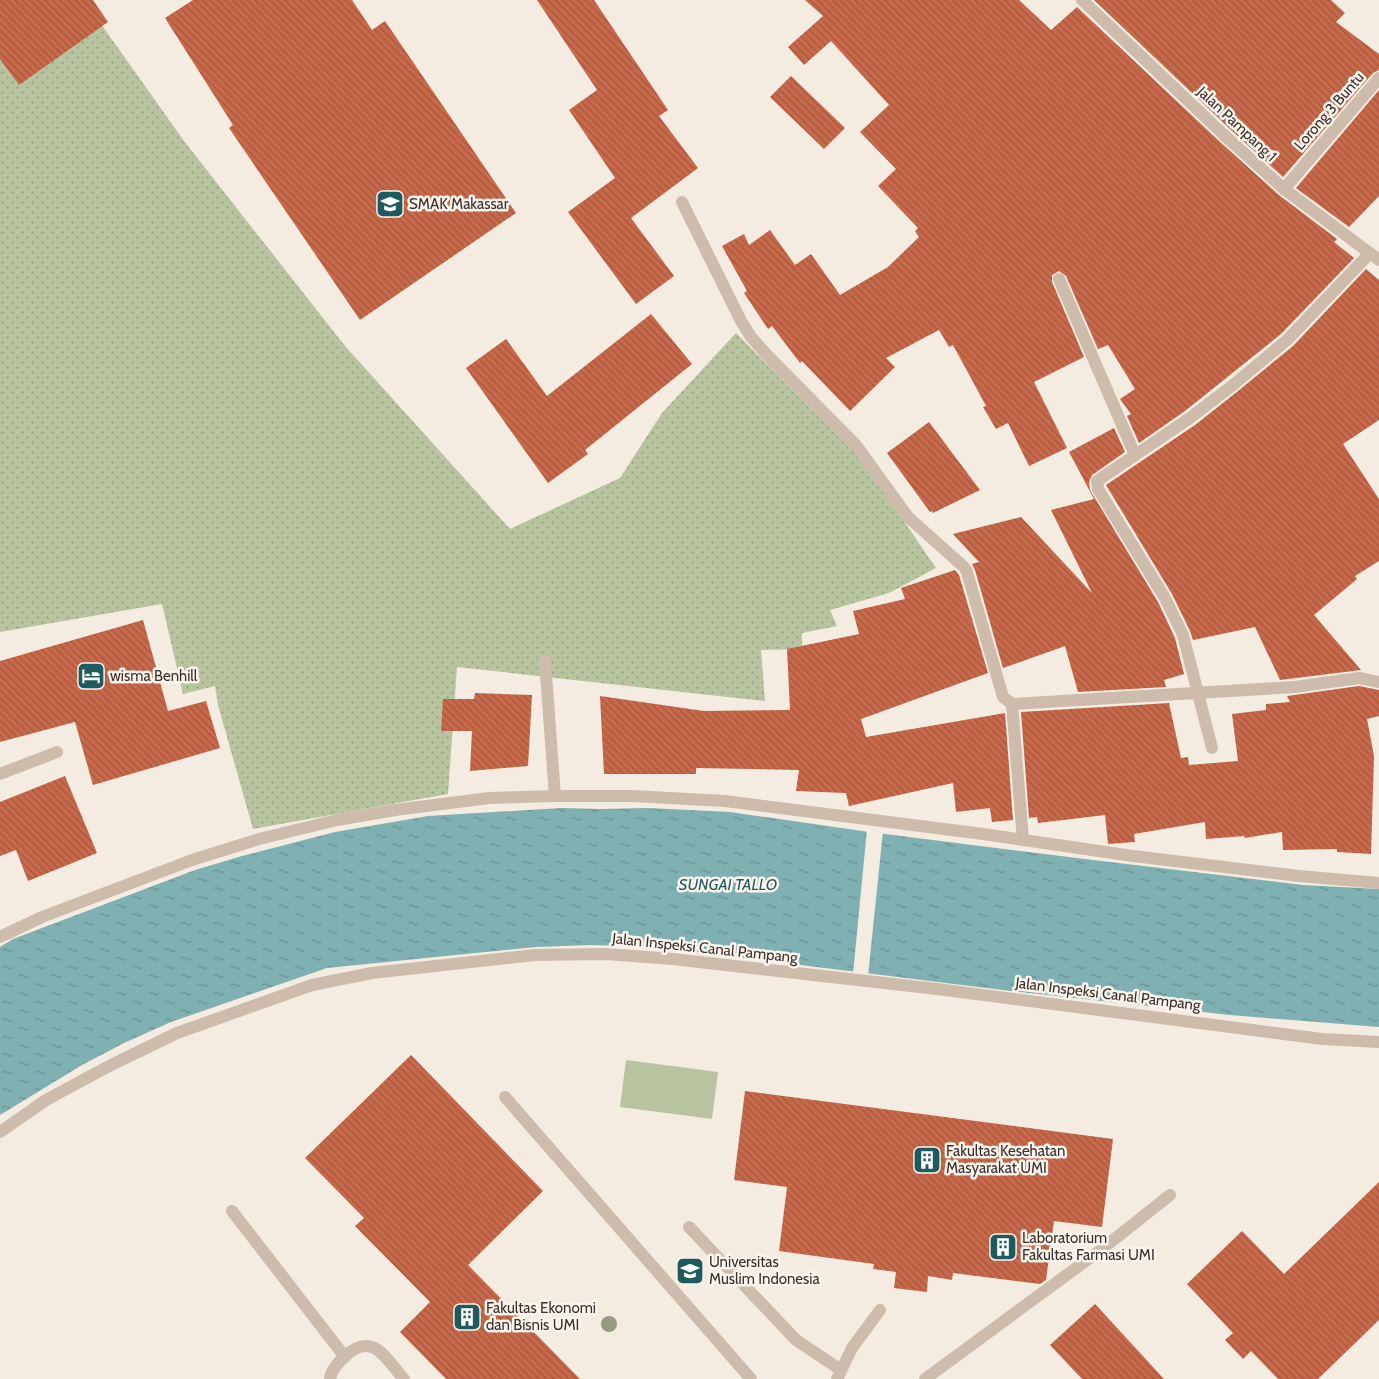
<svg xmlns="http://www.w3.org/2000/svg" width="1379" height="1379" font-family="Cabin,sans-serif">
<defs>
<pattern id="grass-dots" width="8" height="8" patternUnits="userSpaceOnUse" patternTransform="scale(1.25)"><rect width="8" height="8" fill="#b8c4a0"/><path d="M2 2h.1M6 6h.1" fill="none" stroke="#97a083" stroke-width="1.8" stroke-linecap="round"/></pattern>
<pattern id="water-ripples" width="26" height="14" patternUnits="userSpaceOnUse" patternTransform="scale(1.25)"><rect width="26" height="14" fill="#7fb0b2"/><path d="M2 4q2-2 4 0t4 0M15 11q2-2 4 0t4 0" fill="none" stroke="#699091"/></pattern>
<pattern id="building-back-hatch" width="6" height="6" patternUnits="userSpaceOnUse" patternTransform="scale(1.25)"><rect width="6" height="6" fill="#c8694b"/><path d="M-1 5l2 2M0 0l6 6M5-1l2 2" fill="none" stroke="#a4573f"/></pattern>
</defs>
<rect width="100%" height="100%" fill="#f4ebe1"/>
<path fill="url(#grass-dots)" d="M84,0L184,141L345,346L510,529L620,478L662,413L736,333L860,457L936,568L889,593L830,610L837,626L802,633V649L761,650L765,701L457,667L448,794L253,829L218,705L215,686L183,694L162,604L0,632V27Z"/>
<path fill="#b8c4a0" d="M626,1060L718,1072L712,1119L620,1107Z"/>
<path fill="url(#water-ripples)" d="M562,808L600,809L648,808L730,812L869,832L1093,860L1303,885L1379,889V1027L1230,1015L1011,991L656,947L591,945L536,947L327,968L171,1022L124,1043L82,1065L0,1115V947L13,939L195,870L242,856L335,832L428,816Z"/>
<path fill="#f4ebe1" d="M867,829L883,831L868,976L853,974Z"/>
<g fill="url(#building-back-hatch)">
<path d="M0,0H93L108,22L19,85L0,59Z"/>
<path d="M193,0H352L372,30L385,21L516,213L360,320L229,128L233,125L165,18Z"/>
<path d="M537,0H594L668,110L659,116L698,168L631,218L674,276L636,304L568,212L615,178L569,110L597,90Z"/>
<path d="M805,0H1019L1051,30L1077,7L1219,141L1279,195L1337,239L1334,242L1354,258L1281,334L1185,411L1139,443L1127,416L1131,414L1120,399L1135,389L1108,345L1098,349L1066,276L1059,271L1052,275V282L1084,357L1034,382L1067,448L1029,466L1008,423L996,429L983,407L986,406L953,345L949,347L939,330L886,358L895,367L850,411L802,361L800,363L772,326L768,329L744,293L747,291L722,246L744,234L749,245L770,230L795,265L811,254L840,295L888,267L919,237L915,231L918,228L878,186L896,169L860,132L889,105L831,41L804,65L788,47L823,16Z"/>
<path d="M1094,0H1331L1345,13L1336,22L1379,54V70L1373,73L1283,177L1230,129Z"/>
<path d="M791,76L845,128L824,149L770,97Z"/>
<path d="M1379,90V196L1349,227L1296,188Z"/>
<path d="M1366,269L1379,280V420L1343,444L1379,499V561L1355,576L1357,579L1314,615L1361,670L1280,680L1255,627L1193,640L1190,631L1172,594L1106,485L1195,425L1238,391L1293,346Z"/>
<path d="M651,314L692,364L585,450L588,454L548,483L466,368L506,339L547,396Z"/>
<path d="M929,422L980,490L933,513L932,511L930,512L887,453Z"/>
<path d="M1114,428L1125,452L1092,475L1089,482L1090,490L1158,602L1175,638L1184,674L1164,680L1166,687L1078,692L1065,646L1003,668L975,570L972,564L979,562L953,534L1021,517L1092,593L1051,510L1094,499L1069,452Z"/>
<path d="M955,570L959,575L988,673L861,719L866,737L1005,713L1013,820L992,822L990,808L956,812L953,783L849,806L846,793L796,791L799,770L696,768V774H604L600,696L704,711L790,710L787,649L859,634L853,611L905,599L901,588Z"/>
<path d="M143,620L168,711L206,701L220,748L93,785L75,722L0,742V661Z"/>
<path d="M1359,686L1379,690V716L1367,719L1374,756L1371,854L1337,852V849L1283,850L1282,832L1245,838L1244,836L1206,839L1205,822L1134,834L1135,842L1108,844L1105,815L1038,823L1037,817L1029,818L1021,712L1169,703L1181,758L1188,757L1189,765L1238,761L1232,714L1266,710V704L1290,702L1287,696Z"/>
<path d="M475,693L532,695L528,766L470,771L472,731H441L443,699H474Z"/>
<path d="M65,776L97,853L28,881L16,850L0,856V802Z"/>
<path d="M411,1055L543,1191L468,1265L580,1379H446L400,1332L430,1302L355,1226L364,1218L305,1158Z"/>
<path d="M745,1091L1113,1139L1102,1227L1054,1221L1046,1280L1040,1284L953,1273L952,1280L928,1276L927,1292L894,1288L896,1272L873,1269L874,1264L779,1251L787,1187L734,1180Z"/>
<path d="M1379,1182V1320L1318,1379H1278L1251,1351L1243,1359L1225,1340L1233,1333L1187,1284L1242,1231L1284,1274Z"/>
<path d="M1095,1304L1164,1379H1082L1050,1345Z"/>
</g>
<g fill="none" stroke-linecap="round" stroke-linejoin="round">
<g stroke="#cdbbac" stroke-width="12">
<path d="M505,1097L751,1379"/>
<path d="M232,1211L345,1357"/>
<path d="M689,1227L796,1340L841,1370"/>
<path d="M330,1379C331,1370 338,1363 344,1357C373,1330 385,1358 404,1379"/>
<path d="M837,1379L852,1348L880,1310"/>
<path d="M925,1379L1102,1249L1170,1195"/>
</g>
<g stroke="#cdbbac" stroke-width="12">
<path d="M1082,0L1224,135L1284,189L1379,260"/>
<path d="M1284,189L1379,78"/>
<path d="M682,202L741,321L751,337L768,356L856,445L908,517L964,567L967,572L1003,697L1012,704L1295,687L1359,678L1379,682"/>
<path d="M1059,279L1135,455"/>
<path d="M545,661L555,796"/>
<path d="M1012,704L1023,840"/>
<path d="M1212,748L1183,635L1165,598L1098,489L1097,481L1190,418L1233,385L1287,340L1370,253"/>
<path d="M0,774L57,752"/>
<path d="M0,937L42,917L192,860L259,839L337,820L395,810L489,798L555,796H632L725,801L983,834L1133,856L1299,876L1379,883"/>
<path d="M0,1132L46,1100L111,1065L177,1033L312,985L372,973L535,955L606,954L673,959L937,989L1322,1039L1379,1042"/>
</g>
</g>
<circle fill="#969b7f" cx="609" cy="1324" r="8"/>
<defs>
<symbol id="school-square" viewBox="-11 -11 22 22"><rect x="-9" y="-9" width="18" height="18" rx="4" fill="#1f5a5e" stroke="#fbf5ee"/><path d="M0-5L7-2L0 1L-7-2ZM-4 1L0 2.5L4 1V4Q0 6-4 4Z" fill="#fff"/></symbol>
<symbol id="hotel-square" viewBox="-11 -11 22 22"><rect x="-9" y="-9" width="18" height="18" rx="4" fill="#1f5a5e" stroke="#fbf5ee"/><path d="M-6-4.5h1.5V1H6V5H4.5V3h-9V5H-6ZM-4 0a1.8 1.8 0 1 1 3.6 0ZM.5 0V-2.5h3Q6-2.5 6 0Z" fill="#fff"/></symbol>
<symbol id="building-square" viewBox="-11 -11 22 22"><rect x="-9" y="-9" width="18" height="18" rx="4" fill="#1f5a5e" stroke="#fbf5ee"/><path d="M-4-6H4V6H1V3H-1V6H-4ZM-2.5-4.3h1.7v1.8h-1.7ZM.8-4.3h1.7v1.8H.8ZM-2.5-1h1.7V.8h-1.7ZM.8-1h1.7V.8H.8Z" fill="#fff"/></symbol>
<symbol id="university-square" viewBox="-11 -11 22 22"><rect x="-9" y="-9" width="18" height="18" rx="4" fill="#1f5a5e" stroke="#fbf5ee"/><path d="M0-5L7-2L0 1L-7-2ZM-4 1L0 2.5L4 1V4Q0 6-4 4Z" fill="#fff"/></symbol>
</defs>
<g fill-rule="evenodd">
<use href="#school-square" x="374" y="188" width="32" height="32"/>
<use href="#hotel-square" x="75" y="660" width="32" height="32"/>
<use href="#building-square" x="911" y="1144" width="32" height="32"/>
<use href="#building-square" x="987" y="1231" width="32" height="32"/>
<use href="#university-square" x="674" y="1255" width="32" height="32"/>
<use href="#building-square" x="451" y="1301" width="32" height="32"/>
</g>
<g text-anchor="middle" stroke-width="5" stroke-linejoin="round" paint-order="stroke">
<g font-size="15" fill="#3b302b" stroke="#fbf5ee">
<text transform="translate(1329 111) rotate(-49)" y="5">Lorong 3 Buntu</text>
<text transform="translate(1237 124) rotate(43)" y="5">Jalan Pampang 1</text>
<text transform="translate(705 948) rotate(6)" y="5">Jalan Inspeksi Canal Pampang</text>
<text transform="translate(1108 994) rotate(7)" y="5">Jalan Inspeksi Canal Pampang</text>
</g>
<g font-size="15" fill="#3b302b" stroke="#fbf5ee" text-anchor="start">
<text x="409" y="209">SMAK Makassar</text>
<text x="110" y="681">wisma Benhill</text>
<text x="946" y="1156">Fakultas Kesehatan<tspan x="946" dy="17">Masyarakat UMI</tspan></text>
<text x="1022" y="1243">Laboratorium<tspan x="1022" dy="17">Fakultas Farmasi UMI</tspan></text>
<text x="709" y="1267">Universitas<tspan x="709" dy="17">Muslim Indonesia</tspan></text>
<text x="486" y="1313">Fakultas Ekonomi<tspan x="486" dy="17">dan Bisnis UMI</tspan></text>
</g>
<g font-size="16" font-style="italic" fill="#1f5a5e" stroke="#fbf5ee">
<text x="728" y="890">SUNGAI TALLO</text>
</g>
</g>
</svg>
